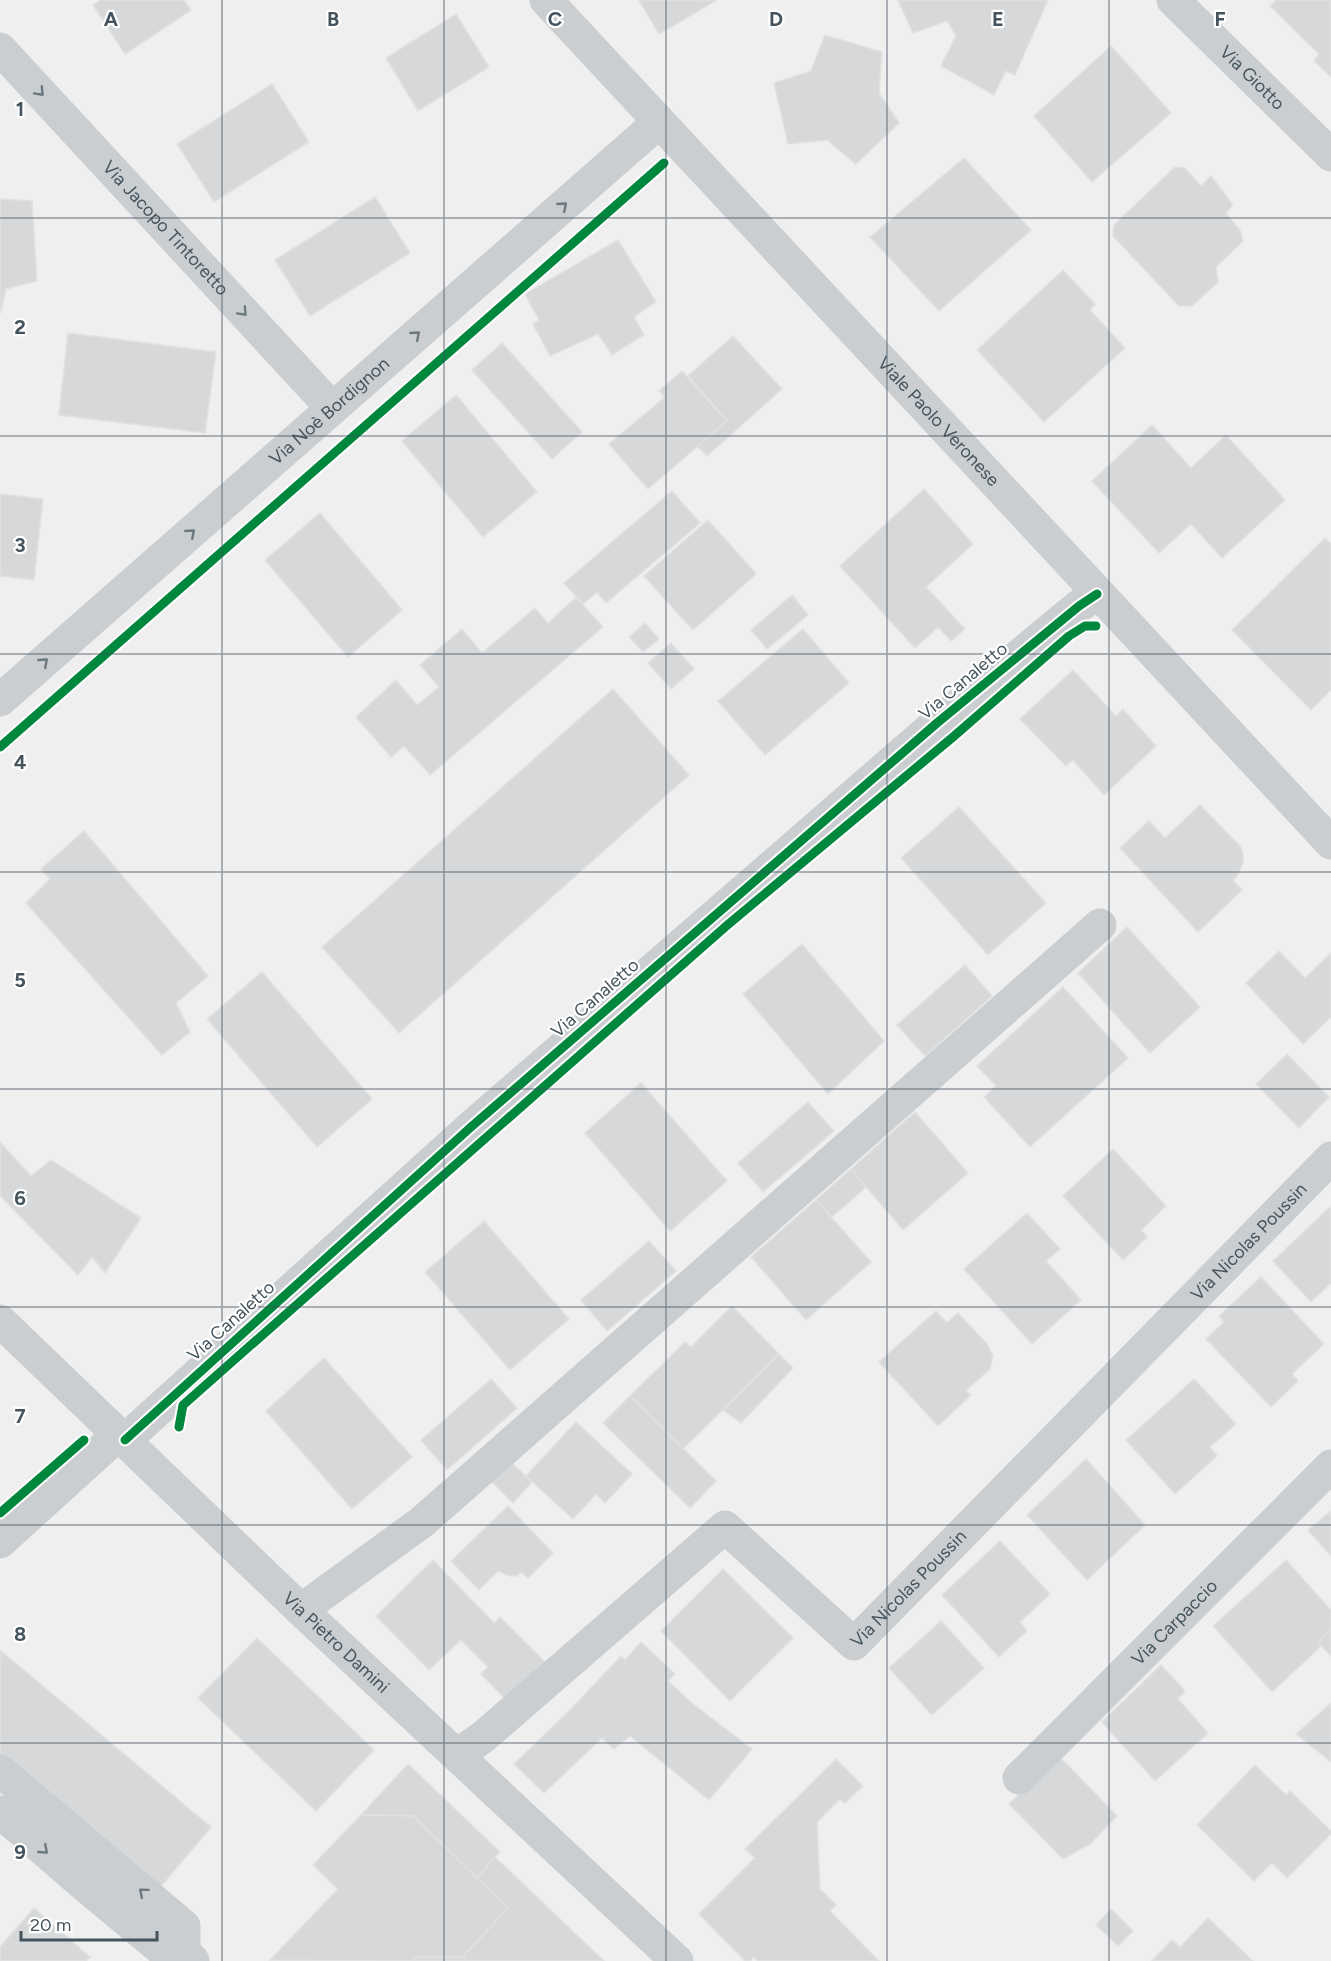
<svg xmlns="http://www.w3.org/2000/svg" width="1331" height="1961" font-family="Figtree,sans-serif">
<rect width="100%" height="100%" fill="#f0efef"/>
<g fill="#d7d8d9" stroke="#e1e1e2" stroke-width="1.5">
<path d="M101,0H184L191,10L125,54L93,5Z"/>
<path d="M639,0H717L659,34Z"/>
<path d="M898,0H1048L1015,75L1006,71L994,95L941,66L956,36L947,21L913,33Z"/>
<path d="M1276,0H1331V77L1314,61L1319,54L1270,6Z"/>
<path d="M456,14L489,67L418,111L386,58Z"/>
<path d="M825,35L882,52L879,93L899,123L856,164L827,140L788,144L774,83L811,71Z"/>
<path d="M1111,46L1171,113L1092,182L1034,116Z"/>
<path d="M272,84L309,142L214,202L177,144Z"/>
<path d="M964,158L1031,230L939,311L870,237Z"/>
<path d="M1175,167L1185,168L1201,186L1211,176L1233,205L1226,213L1240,230L1243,241L1216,267L1218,282L1192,306H1179L1113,236L1114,225Z"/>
<path d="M375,197L410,253L310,316L275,260Z"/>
<path d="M0,199L32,201L37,281L6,289L0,314Z"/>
<path d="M618,240L656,302L634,317L644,335L612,355L598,334L550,356L533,324L539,320L525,294Z"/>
<path d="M1063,270L1095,304L1090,310L1125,348L1044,422L977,350Z"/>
<path d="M68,333L216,352L205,433L59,415Z"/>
<path d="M733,336L782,389L707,456L697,446L727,421L688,376Z"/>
<path d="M502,343L582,432L552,459L472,370Z"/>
<path d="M682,371L727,421L648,489L609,444L665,397L659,391Z"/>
<path d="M456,395L537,492L483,537L402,441Z"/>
<path d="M1152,425L1191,468L1226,435L1285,500L1222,558L1191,524L1159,553L1092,481Z"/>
<path d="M924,489L973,544L926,587L965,629L951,641L938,627L915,648L840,566Z"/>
<path d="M672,491L700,523L606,603L597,592L583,604L564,583Z"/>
<path d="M0,494L43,499L34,580L0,576Z"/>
<path d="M320,513L402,610L348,657L265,560Z"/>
<path d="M708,520L756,574L693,630L644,576Z"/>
<path d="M1325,538L1331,544V690L1311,710L1232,630Z"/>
<path d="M792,595L808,615L767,649L751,630Z"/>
<path d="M576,597L603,627L430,775L404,746L391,757L356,717L396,680L417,705L439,687L420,665L462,629L482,653L535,608L548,623Z"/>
<path d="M645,623L659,639L643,652L629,637Z"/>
<path d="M803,629L849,683L765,755L718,701Z"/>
<path d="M671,643L694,669L671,689L648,663Z"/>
<path d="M1073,670L1116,716L1123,709L1156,746L1104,795L1073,760L1066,766L1020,719Z"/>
<path d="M613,689L689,775L399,1033L322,947Z"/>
<path d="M1200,805L1240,846L1243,854V863L1238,875L1233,880L1242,890L1198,932L1120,848L1149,821L1165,838Z"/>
<path d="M959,807L1046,903L988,955L901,858Z"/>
<path d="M84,831L208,976L176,1003L190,1032L162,1055L26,903L50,879L41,869Z"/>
<path d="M1127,927L1200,1007L1150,1053L1078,973Z"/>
<path d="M802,944L884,1041L828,1094L743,994Z"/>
<path d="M1279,951L1305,978L1331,953V1017L1303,1044L1246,983Z"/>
<path d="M965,965L992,996L925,1056L897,1025Z"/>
<path d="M262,972L372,1099L317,1147L207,1019Z"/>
<path d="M1063,987L1128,1058L1030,1147L984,1097L996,1086L977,1066Z"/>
<path d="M1287,1054L1329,1097L1299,1128L1256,1084Z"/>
<path d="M641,1083L727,1181L670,1231L585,1133Z"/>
<path d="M808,1102L834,1131L763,1192L738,1163Z"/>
<path d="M915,1112L968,1173L903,1230L851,1169Z"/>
<path d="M0,1142L31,1176L51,1160L141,1218L105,1273L92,1257L78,1275L0,1196Z"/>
<path d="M1113,1149L1166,1206L1141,1230L1147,1237L1123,1260L1063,1196Z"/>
<path d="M851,1169L866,1187L832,1217L816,1200Z"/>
<path d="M816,1200L871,1262L806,1320L751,1257Z"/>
<path d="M1331,1206V1283L1311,1302L1273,1261Z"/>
<path d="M1027,1213L1060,1249L1046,1261L1081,1300L1032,1344L964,1269Z"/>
<path d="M484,1221L569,1319L510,1370L425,1272Z"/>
<path d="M649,1241L676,1271L607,1331L581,1300Z"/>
<path d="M1261,1277L1324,1344L1292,1374L1298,1381L1271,1407L1206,1339L1224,1322L1219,1316Z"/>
<path d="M732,1306L779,1354L683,1449L630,1396L685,1342L691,1347Z"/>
<path d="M936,1311L947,1323L958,1313L987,1344L993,1356L990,1369L966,1390L971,1395L938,1426L879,1362Z"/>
<path d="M779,1354L793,1368L741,1423L723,1410Z"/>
<path d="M324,1358L412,1457L352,1509L266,1411Z"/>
<path d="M491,1379L517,1408L447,1470L421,1440Z"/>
<path d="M1194,1379L1236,1424L1210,1447L1217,1456L1175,1494L1126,1440Z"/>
<path d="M630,1396L716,1481L690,1508L603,1423Z"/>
<path d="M576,1422L632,1474L605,1503L596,1494L573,1519L526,1476Z"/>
<path d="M1086,1459L1145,1525L1087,1580L1027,1515Z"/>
<path d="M511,1462L532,1482L513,1503L490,1480Z"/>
<path d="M508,1506L553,1553L528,1578L522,1572L517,1576H510L498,1571L479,1590L451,1561Z"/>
<path d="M1331,1511V1556L1308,1530Z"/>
<path d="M1000,1541L1050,1594L1020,1622L1027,1631L999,1657L942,1595Z"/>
<path d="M433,1560L494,1623L500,1617L550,1667L511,1705L481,1674L488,1667L461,1640L429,1670L376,1616Z"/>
<path d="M1286,1560L1331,1610V1637L1272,1692L1213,1626Z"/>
<path d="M723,1569L793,1638L730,1701L661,1631Z"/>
<path d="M941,1621L984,1668L932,1715L889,1668Z"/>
<path d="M1331,1630V1656L1318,1642Z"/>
<path d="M257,1638L374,1750L316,1811L198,1698Z"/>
<path d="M641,1642L675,1674L668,1681L693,1704L752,1749L709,1800L630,1736L614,1749L602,1738L544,1793L514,1764L570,1710L621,1656L625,1660Z"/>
<path d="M0,1650L211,1827L158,1890L0,1758Z"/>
<path d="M1161,1665L1185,1691L1178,1699L1208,1733L1155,1781L1102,1722Z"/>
<path d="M1331,1703V1761H1330L1296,1734Z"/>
<path d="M1058,1755L1117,1816L1090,1844L1063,1859L1009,1804Z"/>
<path d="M836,1759L863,1786L845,1803L840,1799L817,1822L820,1889L836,1905L830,1911L879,1961H758L754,1957L750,1961H745L699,1914L755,1858L745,1849Z"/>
<path d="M408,1764L500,1852L477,1878L413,1816L361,1815Z"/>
<path d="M1255,1765L1286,1795L1290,1791L1331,1831V1834L1287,1878L1272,1863L1254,1881L1197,1825Z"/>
<path d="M361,1815L413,1816L508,1908L463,1957H417L413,1961L270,1960L338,1889L313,1865Z"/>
<path d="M495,1857L604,1961H467L463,1957L508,1908L477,1878Z"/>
<path d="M34,1908L90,1957L86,1961H0V1947Z"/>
<path d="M1111,1909L1133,1931L1118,1946L1096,1925Z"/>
<path d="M1208,1918L1253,1961H1152L1172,1940L1180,1947Z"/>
<path d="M417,1957H463L467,1961H413Z"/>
</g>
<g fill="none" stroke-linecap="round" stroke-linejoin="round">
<g stroke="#cbced0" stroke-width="33">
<path id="s1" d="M546,0L1331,843"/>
<path id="s2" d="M1173,0L1331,155"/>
<path id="s3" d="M0,49L332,408"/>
<path id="s4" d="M0,700L659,122"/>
<path d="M125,1440L471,1127L937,723L1079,606L1097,594"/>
<path d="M0,1542L119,1434"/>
<path d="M301,1610L422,1522L1100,925"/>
<path id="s5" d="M458,1755L483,1737L725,1527L854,1644L1331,1158"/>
<path d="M0,1771L184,1926V1952"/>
<path id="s6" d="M1019,1778L1331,1466"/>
<path d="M0,1812L83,1884L160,1948L184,1952L193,1961"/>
</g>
<path stroke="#cbced0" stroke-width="33" id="s7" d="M0,1321L301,1610L677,1961"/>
<defs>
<g id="cycleway">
<path d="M0,747L664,163"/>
<path d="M179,1427L183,1405L725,927L953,737L1069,636L1085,626H1096"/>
<path d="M125,1440L471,1127L937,723L1079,606L1097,594"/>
<path d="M0,1513L84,1440"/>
</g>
</defs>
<use href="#cycleway" stroke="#fff" stroke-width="13"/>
<use href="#cycleway" stroke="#00873e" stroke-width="9"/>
</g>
<defs><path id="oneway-chevron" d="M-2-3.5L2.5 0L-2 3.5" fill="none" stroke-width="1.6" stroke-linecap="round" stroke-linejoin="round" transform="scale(1.5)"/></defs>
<g stroke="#6c7980">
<use href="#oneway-chevron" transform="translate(40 92) rotate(47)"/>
<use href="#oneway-chevron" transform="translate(563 206) rotate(-41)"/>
<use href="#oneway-chevron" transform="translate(243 312) rotate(47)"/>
<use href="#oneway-chevron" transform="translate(416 335) rotate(-41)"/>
<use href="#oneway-chevron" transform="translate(191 533) rotate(-41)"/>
<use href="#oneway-chevron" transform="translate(44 662) rotate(-41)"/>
<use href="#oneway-chevron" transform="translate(44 1850) rotate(41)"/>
<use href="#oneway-chevron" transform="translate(143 1892) rotate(-140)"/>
</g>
<path fill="none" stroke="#44545e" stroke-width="1.5" stroke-opacity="0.55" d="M222,0V1961M444,0V1961M666,0V1961M887,0V1961M1109,0V1961M0,218H1331M0,436H1331M0,654H1331M0,872H1331M0,1089H1331M0,1307H1331M0,1525H1331M0,1743H1331"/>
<g text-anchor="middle" stroke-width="4.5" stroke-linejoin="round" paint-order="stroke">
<g font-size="18" fill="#44545e" stroke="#fff">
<text dy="6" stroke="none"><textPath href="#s2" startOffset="111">Via Giotto</textPath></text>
<text dy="6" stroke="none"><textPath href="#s3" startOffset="244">Via Jacopo Tintoretto</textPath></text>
<text dy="6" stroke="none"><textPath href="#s4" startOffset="438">Via Noè Bordignon</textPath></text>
<text dy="6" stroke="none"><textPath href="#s1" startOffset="576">Viale Paolo Veronese</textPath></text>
<text transform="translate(963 681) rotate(-40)" y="6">Via Canaletto</text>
<text transform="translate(595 998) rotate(-41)" y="6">Via Canaletto</text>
<text dy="6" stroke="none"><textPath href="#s5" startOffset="1089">Via Nicolas Poussin</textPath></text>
<text transform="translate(231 1321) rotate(-42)" y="6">Via Canaletto</text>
<text dy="6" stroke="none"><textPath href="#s5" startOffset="603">Via Nicolas Poussin</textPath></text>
<text dy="6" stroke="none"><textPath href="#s6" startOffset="220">Via Carpaccio</textPath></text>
<text dy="6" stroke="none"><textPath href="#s7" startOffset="465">Via Pietro Damini</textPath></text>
</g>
</g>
<g font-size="20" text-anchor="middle" font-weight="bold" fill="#44545e" stroke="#fff" stroke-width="4.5" stroke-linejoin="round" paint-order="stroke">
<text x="111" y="26">A</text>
<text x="333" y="26">B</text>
<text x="555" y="26">C</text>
<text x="776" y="26">D</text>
<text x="998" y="26">E</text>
<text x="1220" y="26">F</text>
<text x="20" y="116">1</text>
<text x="20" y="334">2</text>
<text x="20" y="552">3</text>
<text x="20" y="769">4</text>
<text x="20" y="987">5</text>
<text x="20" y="1205">6</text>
<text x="20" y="1423">7</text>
<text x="20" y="1641">8</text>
<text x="20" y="1859">9</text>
</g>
<path d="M21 1931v9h136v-9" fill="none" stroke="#44545e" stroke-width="3"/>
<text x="30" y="1931" font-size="18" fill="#44545e" stroke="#ffffff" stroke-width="4.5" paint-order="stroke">20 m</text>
</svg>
